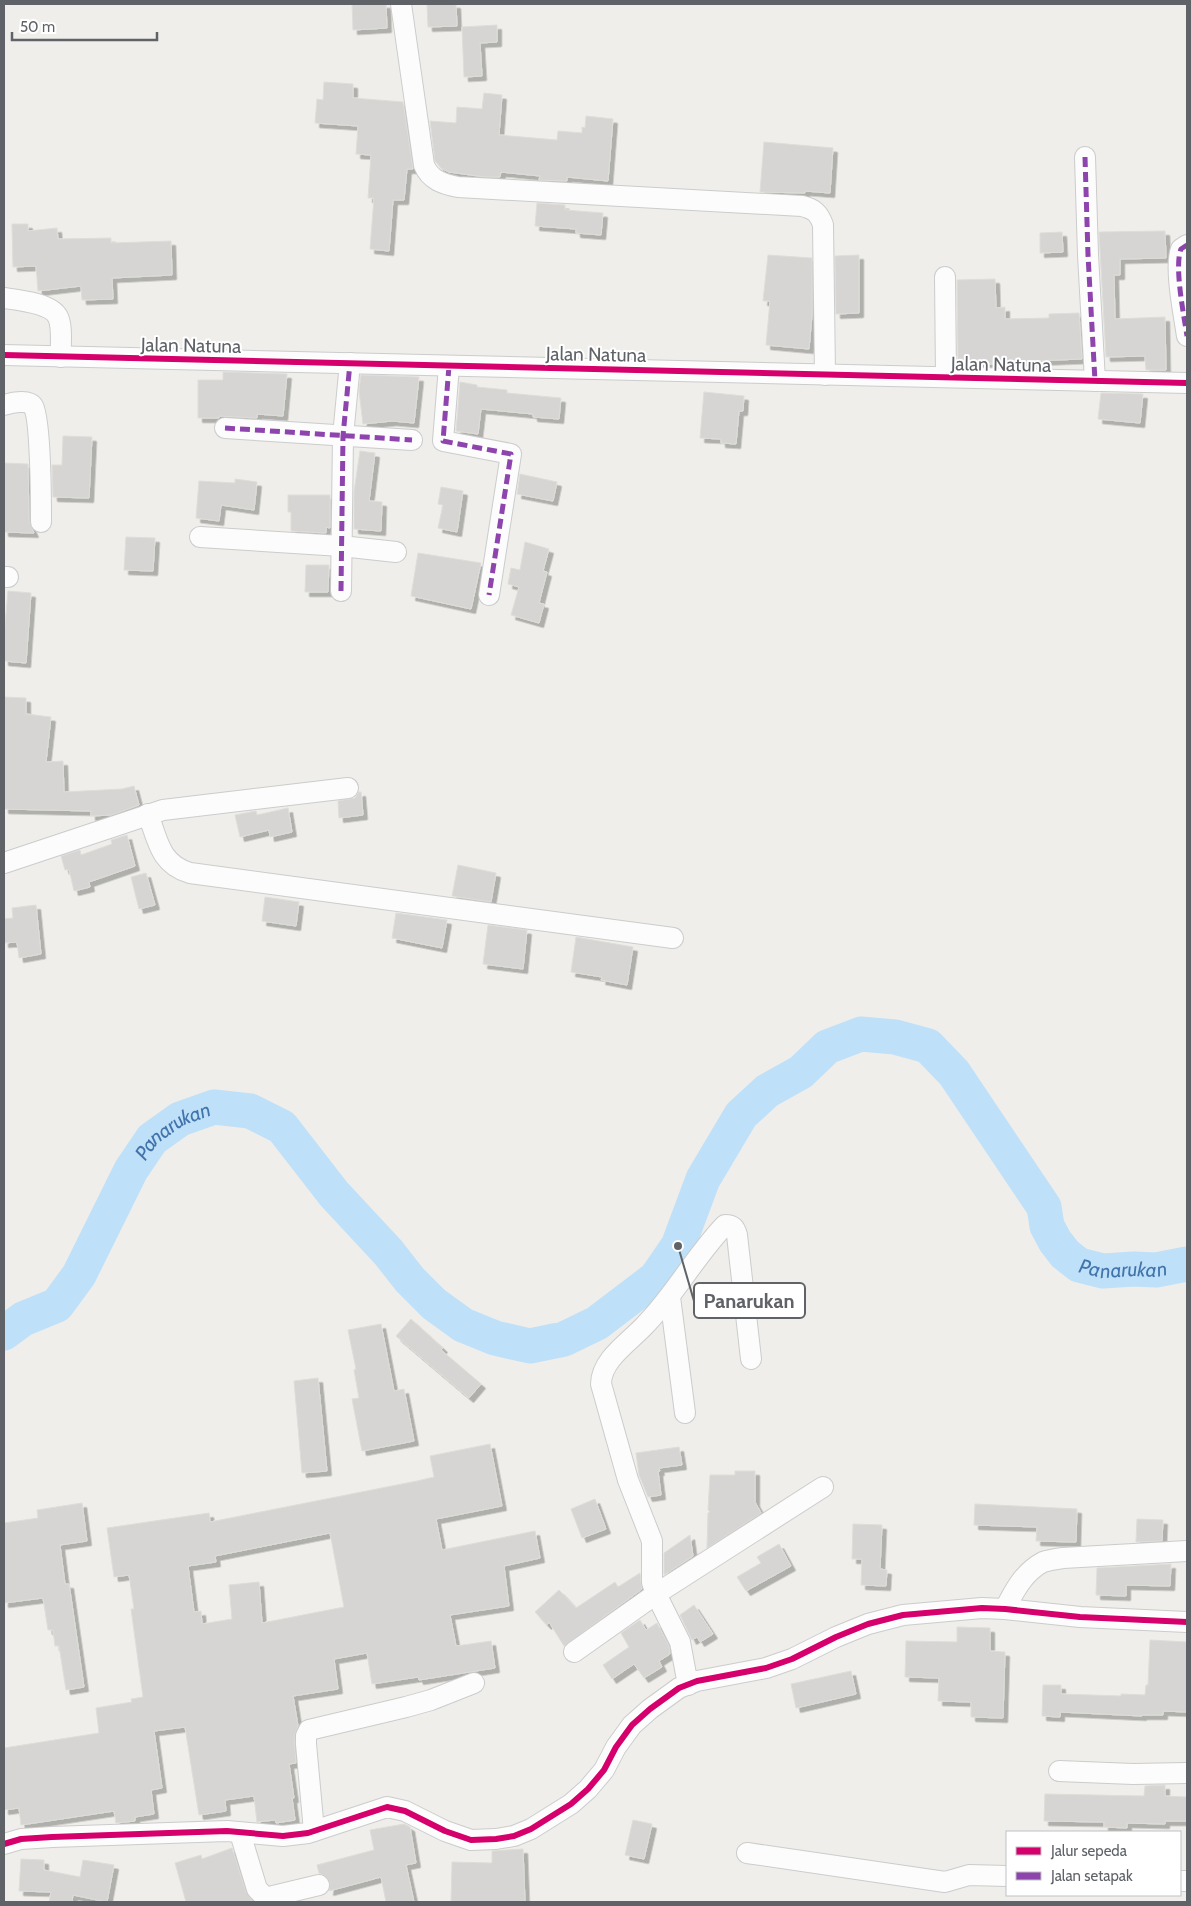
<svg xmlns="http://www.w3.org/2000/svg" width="1191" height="1906" font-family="Cabin,sans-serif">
<defs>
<filter id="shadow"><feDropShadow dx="4.5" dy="4.5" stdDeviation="0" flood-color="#0004"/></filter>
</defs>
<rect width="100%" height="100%" fill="#efeeea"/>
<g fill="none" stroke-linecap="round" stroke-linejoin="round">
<path stroke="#bfe0f9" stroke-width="35" id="s1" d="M4,1333L23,1319L57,1305L79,1275L131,1170L152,1139L180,1119L214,1107L250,1111L282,1127L334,1194L388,1252L410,1280L434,1304L463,1325L495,1338L530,1346L564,1339L597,1323L656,1278L678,1246L703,1179L741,1115L767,1091L801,1072L827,1047L861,1034L895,1037L928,1046L954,1073L1044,1207L1047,1226L1055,1241L1065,1254L1079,1265L1103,1271L1134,1269L1156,1270L1187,1264"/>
</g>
<g fill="#d6d5d3" stroke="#deddd9" fill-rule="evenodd" filter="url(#shadow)">
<path d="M352,4H386L387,28L353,30Z"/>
<path d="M427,4H456L457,26L428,27Z"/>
<path d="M497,25V42L480,43L482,76L464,77L462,27Z"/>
<path d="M324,82L353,84V98L403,102L413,169H407L404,200H393L389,251L370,249L374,198H368L371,155L356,154L358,126L315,123L317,99L323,100Z"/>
<path d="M484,93L502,95L499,135L557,140L558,131L582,133V127L585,128L586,116L613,119L608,181L567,177V181L539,180L540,176L501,172L500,177H485L449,172L441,168L435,161L430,121L456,123L457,107L482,109Z"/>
<path d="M764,142L833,148L830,193L805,191V193L760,192Z"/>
<path d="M537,203L565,205V210L603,213L601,235L576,233V229L535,226Z"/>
<path d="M12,224H28V231L57,228L58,239L111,238V243L171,241L172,275L112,278L113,299L82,300L81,286L38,291L36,266L13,267Z"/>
<path d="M1165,231L1166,258L1120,259V275H1114L1115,319L1165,317L1166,370H1146L1145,356L1106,357L1099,232Z"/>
<path d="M1062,232L1063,252L1040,253V233Z"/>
<path d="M768,255L812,258V315L809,349L766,345L770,301H763Z"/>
<path d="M859,255V313L836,314L835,256Z"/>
<path d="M995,279L996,308L1005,307V319L1049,318V314L1079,313L1082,359L1007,362V364H958L957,280Z"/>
<path d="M223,372L287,374L283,416L257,414V418L219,416V418H198V380H223Z"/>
<path d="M361,375L419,377L414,423L392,421L363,424L359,391Z"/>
<path d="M460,382L477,385V387L507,390V393L561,398L559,419L533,417V414L481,409L478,434L456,431Z"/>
<path d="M704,392L744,396L743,411H739L736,444L721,443V439L700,438Z"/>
<path d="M1101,393L1143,394L1140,423L1098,419Z"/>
<path d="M63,436L92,437L89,498L53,497L52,465H62Z"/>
<path d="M360,451L375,453L369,501L382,502L381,531L354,529V492Z"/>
<path d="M4,463L28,464L29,522L34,533L4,532Z"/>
<path d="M520,474L557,482L553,501L517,494Z"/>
<path d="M235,479L257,482L254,510L221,505L219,521L196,518L199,481L235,483Z"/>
<path d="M441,487L463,491L457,532L438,528L443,505L438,504Z"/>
<path d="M288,495H330V528L326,527V533L291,531V512H288Z"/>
<path d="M126,537L155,538L153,571L124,570Z"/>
<path d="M525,542L549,549L543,571L547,572L539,603L544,604L539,623L511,615L519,587L508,584L511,568L520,570Z"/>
<path d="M418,553L481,563L471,609L411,596Z"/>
<path d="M306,565H329L328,592H305Z"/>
<path d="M8,591L31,593L26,663L4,661V637Z"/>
<path d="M4,697L26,698V714L51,717L46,762L63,761L64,792L122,789L134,786L139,805L111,815L91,816V811L4,809Z"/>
<path d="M359,792H361L363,815L339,818L338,801L355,798Z"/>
<path d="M288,808L292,832L270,837L269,830L240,837L235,815L256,811L257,815Z"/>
<path d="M127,835L135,866L89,882L90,887L74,891L69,869L65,870L61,856L80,850L81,855L112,844L111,840Z"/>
<path d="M458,865L496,873L491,902L452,896Z"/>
<path d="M146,873L155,905L139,909L131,877Z"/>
<path d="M265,897L299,902L296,926L262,921Z"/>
<path d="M36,905L41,954L19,958L17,942L4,943V919L13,918L12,908Z"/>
<path d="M396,913L447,920L442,948L392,938Z"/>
<path d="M488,925L527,930L523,969L483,964Z"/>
<path d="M576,937L633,947L627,985L601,980L602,977L571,972Z"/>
<path d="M411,1319L443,1348L441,1350L481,1384L469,1398L396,1336Z"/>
<path d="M381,1324L394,1391L404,1389L414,1441L362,1451L352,1399L359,1398L354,1370L356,1369L348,1330Z"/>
<path d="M318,1378L327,1471L302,1473L294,1381Z"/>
<path d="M490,1444L502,1506L436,1519L442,1550L535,1531L540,1558L504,1566L509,1606L450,1615L456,1646L491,1641L495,1668L419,1680L418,1677L372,1684L367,1653L334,1659L338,1689L293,1696L298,1726L294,1736L296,1763L289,1764L294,1798H292L295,1820L276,1823L275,1820L257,1822L254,1796L225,1800L226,1811L199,1815L185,1727L154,1731L162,1788L151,1790L154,1814L135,1817V1821L116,1823L114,1811L21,1825L19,1808L4,1810V1748L99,1733L96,1708L132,1702L131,1699L143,1697L131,1609H134L129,1575L114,1577L107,1528L209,1513L210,1522L417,1481L434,1477L430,1456ZM330,1533L344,1607L262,1623L259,1582L229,1585L232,1619L202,1624L201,1611L194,1612L188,1566L216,1562L215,1556Z"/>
<path d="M679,1447L682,1465L659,1468L660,1471H658L661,1495L648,1497L639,1475L636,1453Z"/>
<path d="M735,1471H755V1502L761,1513L707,1548L708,1513L710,1512L708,1510L710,1475H735Z"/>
<path d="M595,1499L606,1529L582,1538L571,1509Z"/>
<path d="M82,1503L87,1541L60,1545L65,1584H69L84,1687L66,1690L59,1646H55L53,1630H48L43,1598L4,1603V1523L38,1518L37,1510Z"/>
<path d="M975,1504L1077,1509L1076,1542L1036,1541L1037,1527L974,1525Z"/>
<path d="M1137,1519L1163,1520L1162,1541L1136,1542Z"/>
<path d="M853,1524L882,1525L880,1569L887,1570L886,1586L861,1585L862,1559H852Z"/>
<path d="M690,1535L693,1556L664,1575V1553Z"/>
<path d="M779,1544L791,1566L746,1591L737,1577L761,1563L757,1557Z"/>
<path d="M1171,1564L1170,1586L1126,1585V1596L1096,1595L1097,1568Z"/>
<path d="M640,1573L642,1589L564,1646L549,1622L547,1625L535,1612L559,1590L576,1608L615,1582L618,1587Z"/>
<path d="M694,1605L713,1634L700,1642L697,1637L692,1640L680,1615Z"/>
<path d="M640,1620L646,1630L657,1623L669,1646L670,1654L659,1661L662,1667L644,1678L634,1664L612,1679L603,1665L629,1647L621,1633Z"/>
<path d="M957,1627L990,1628V1651L1005,1652L1003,1718L971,1717V1702L938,1701L939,1678L905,1677L906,1641L957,1642Z"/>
<path d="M1150,1640L1187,1642V1712L1163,1711V1715H1142V1716L1060,1712V1717L1042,1716L1043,1685H1061V1694L1121,1696V1694L1145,1695L1146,1685H1148Z"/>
<path d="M851,1671L856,1694L796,1708L791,1684Z"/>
<path d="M1165,1785V1796L1187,1797V1821H1165V1824L1127,1823V1828L1104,1827V1822L1044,1821L1045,1794L1144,1796L1145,1786Z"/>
<path d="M633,1820L652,1824L644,1859L625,1855Z"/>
<path d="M404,1824L410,1827L416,1863L406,1865L414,1902H386L381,1877L329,1891L330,1882L327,1877L319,1873L317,1865L374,1850L370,1830Z"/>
<path d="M232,1848L246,1892L253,1902H186L175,1863L201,1855L202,1859Z"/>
<path d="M523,1849L525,1902H451L452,1862L492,1863V1851Z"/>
<path d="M21,1859L44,1860V1870L80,1877L83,1860L114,1865L107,1902L73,1895L72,1902H49L51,1892L19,1891Z"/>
</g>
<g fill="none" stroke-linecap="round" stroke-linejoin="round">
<defs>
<g id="minor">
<path d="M401,4L424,165C430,180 443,184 458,187L802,206C814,209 819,213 823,225L825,375"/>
<path d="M1085,157L1088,255L1095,381"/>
<path d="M1187,245L1181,249C1174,266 1184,316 1187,336"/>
<path d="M945,277L946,377"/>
<path d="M4,298C18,300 51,303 58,317C63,328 60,345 61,357"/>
<path d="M4,355L1187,383"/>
<path d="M449,366L443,441L511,454L489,595"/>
<path d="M4,405C11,403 28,399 33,406C41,418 41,503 41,522"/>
<path d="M225,428L412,440"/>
<path d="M200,537L341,546L396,552"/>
<path d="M4,577H8"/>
<path d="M341,591L343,436L350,363"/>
<path d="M148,814C158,841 160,864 190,873L673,938"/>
<path d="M4,863L163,810L348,788"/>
<path d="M670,1297L685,1413"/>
<path d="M1005,1609C1014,1591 1024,1572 1043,1562C1049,1560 1056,1559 1063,1558L1187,1551"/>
<path d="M574,1652L656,1594L823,1487"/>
<path d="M688,1685L680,1642L656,1594L652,1582V1541L628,1480L601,1384C601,1359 631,1341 646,1324C676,1293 696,1255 725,1225C733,1225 735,1228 737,1235L751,1359"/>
<path d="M1059,1771L1133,1774L1187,1773"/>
<path d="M314,1831L306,1744V1736L309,1730L406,1707L431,1700L474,1683"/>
<path d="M240,1833L257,1889L264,1896L269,1897L319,1885"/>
<path d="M4,1844L21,1839L52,1837L227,1831L283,1836L308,1833L387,1807L405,1811L445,1831L471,1840L496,1839L514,1836L531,1829L571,1804L588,1789L604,1770L616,1747L632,1725L650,1709L679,1688L697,1681L766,1668L792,1659L836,1637L868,1624L903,1615L982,1608L1005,1609L1080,1617L1187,1622"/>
<path d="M747,1853L945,1882L969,1875L1007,1876"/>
<path d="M1180,1881H1187"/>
</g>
</defs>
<use href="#minor" stroke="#cbcccc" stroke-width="22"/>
<use href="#minor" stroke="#fdfcfc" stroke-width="20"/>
<g stroke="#8e44ad" stroke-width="5" stroke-dasharray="10 5" stroke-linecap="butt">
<path d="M1085,157L1088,255L1095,381"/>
<path d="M1187,245L1181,249C1174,266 1184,316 1187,336"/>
<path d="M449,366L443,441L511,454L489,595"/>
<path d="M225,428L412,440"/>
<path d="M341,591L343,436L350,363"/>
</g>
<defs>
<g id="cycleway">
<path d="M4,355L1187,383"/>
<path d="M4,1844L21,1839L52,1837L227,1831L283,1836L308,1833L387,1807L405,1811L445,1831L471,1840L496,1839L514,1836L531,1829L571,1804L588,1789L604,1770L616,1747L632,1725L650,1709L679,1688L697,1681L766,1668L792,1659L836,1637L868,1624L903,1615L982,1608L1005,1609L1080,1617L1187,1622"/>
</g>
</defs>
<use href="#cycleway" stroke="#fff" stroke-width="9"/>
<use href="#cycleway" stroke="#d6006c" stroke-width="6"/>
</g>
<g text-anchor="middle" stroke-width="4" stroke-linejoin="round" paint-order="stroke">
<g font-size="19" fill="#5f6368" stroke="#fff">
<text transform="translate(191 345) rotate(1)" y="7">Jalan Natuna</text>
<text transform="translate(596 354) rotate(1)" y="7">Jalan Natuna</text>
<text transform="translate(1001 364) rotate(1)" y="7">Jalan Natuna</text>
</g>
<g font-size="20" font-style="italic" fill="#4174aa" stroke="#fff">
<text dy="7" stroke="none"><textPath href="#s1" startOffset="274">Panarukan</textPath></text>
<text dy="7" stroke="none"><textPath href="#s1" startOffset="1594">Panarukan</textPath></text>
</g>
</g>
<path fill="none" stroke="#5f6368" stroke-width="2" d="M678 1246L694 1301"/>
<circle fill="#5f6368" stroke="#fff" stroke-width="2" cx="678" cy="1246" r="5"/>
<rect fill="#fff" stroke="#5f6368" stroke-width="2" x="694" y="1283" width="111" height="35" rx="5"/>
<g font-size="20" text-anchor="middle" font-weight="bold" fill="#5f6368">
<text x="749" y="1308">Panarukan</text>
</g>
<rect width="1191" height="1906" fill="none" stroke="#5f6368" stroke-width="10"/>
<rect x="1006" y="1831" width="175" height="65" fill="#ffffff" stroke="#bfc1c3"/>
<rect x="1016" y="1847" width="25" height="8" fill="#d6006c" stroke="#bfc1c3"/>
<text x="1051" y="1856" font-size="15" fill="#5f6368">Jalur sepeda</text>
<rect x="1016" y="1872" width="25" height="8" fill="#8e44ad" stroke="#bfc1c3"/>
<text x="1051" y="1881" font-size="15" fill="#5f6368">Jalan setapak</text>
<path d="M12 32v8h145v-8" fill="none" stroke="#5f6368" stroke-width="2.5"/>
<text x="20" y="32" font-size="15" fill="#5f6368" stroke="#ffffff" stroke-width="4" paint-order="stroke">50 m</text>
</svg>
